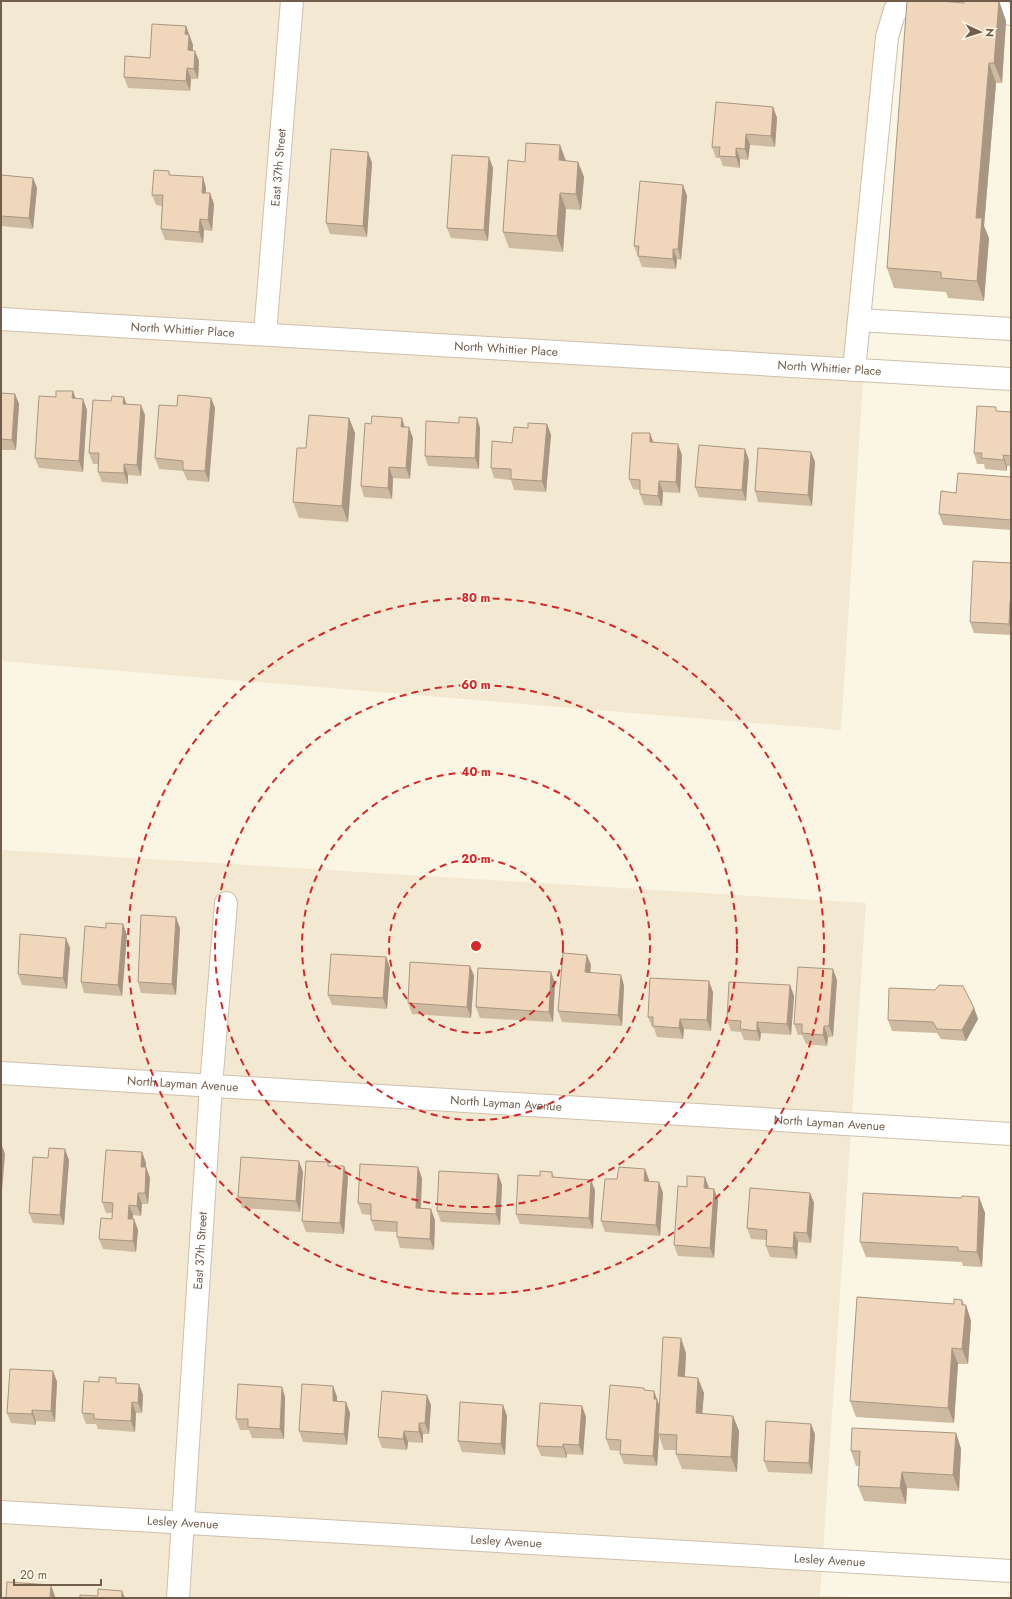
<svg xmlns="http://www.w3.org/2000/svg" width="1012" height="1599" font-family="Jost,sans-serif">
<rect width="100%" height="100%" fill="#fbf5e3"/>
<g fill="#f3e8d1">
<path d="M1,1H887L841,730L1,661Z"/>
<path d="M1,850L866,903L820,1596L883,1598H1Z"/>
</g>
<g fill="none" stroke-linecap="round" stroke-linejoin="round">
<defs>
<g id="minor">
<path d="M973,7L1011,14"/>
<path id="s1" d="M1,319L1011,379"/>
<path d="M859,320L1011,329"/>
<path id="s2" d="M265,334L292,1"/>
<path d="M854,370L887,37L895,10L914,4L937,5"/>
<path id="s3" d="M1,1073L1011,1134"/>
<path id="s4" d="M1,1512L1011,1571"/>
<path id="s5" d="M178,1598L211,1086L226,903"/>
</g>
</defs>
<use href="#minor" stroke="#cec0ad" stroke-width="24"/>
<use href="#minor" stroke="#fff" stroke-width="22"/>
</g>
<g fill="#ceb9a1">
<path d="M999,1L1006,21L1002,83H996L984,226L989,238L984,301L948,298L946,292L894,288L887,268L964,3Z"/>
<path d="M186,26L193,45V51L199,61L198,79H191L190,91L128,88L124,77L150,58Z"/>
<path d="M773,107L777,118L775,147L750,145L748,160L740,159V168L723,166L720,158H716L712,147Z"/>
<path d="M560,145L566,161L578,162L584,177L581,210L566,209L563,252L509,248L503,232L525,162Z"/>
<path d="M368,152L372,163L367,237L330,234L326,223Z"/>
<path d="M489,157L493,168L488,241L451,238L447,228Z"/>
<path d="M169,171L170,175L203,177L206,188V193L214,204L212,231L204,230L203,243L165,240L161,229L162,206L156,205L152,195Z"/>
<path d="M1,175L33,178L37,188L33,229L1,226Z"/>
<path d="M683,185L687,196L681,260L677,259L676,269L642,267L634,246Z"/>
<path d="M73,391L75,398L83,399L87,410L83,472L39,468L35,458L56,397Z"/>
<path d="M1,393L15,394L19,404L16,450H1Z"/>
<path d="M124,397L126,404L145,415L141,476L128,475V484L102,482L98,472V464H93L89,453L111,401Z"/>
<path d="M211,398L215,408L209,482L187,480L183,471L159,469L155,458L177,406Z"/>
<path d="M997,411L1011,412V466H1007V471L985,469L984,464H977L974,453Z"/>
<path d="M349,418L355,433L348,522L299,518L293,502L306,448Z"/>
<path d="M477,418L480,428L479,469L428,466L425,456L459,423Z"/>
<path d="M547,424L551,435L546,492L514,490L511,480L494,478L491,468L512,443L528,428Z"/>
<path d="M405,427L413,438L410,479L393,478L392,499L364,497L361,486Z"/>
<path d="M654,442L682,455L680,493L663,492L662,506L644,505L640,494V490L633,489L629,479Z"/>
<path d="M811,452L815,462L812,506L758,502L755,491Z"/>
<path d="M749,460L746,501L699,497L695,487Z"/>
<path d="M1011,477V530L943,525L939,514L956,493Z"/>
<path d="M1011,563V635L974,633L970,622Z"/>
<path d="M123,924L127,935L122,996L84,993L81,982L106,928Z"/>
<path d="M180,928L176,995L141,993L138,982Z"/>
<path d="M70,948L67,989L22,985L18,974Z"/>
<path d="M386,957L390,968L387,1009L332,1005L328,995Z"/>
<path d="M591,965L590,973L621,975L624,986L622,1026L562,1022L558,1011Z"/>
<path d="M470,966L474,976L471,1018L412,1014L408,1003Z"/>
<path d="M837,980L833,1037H828L827,1046L806,1044L802,1035H798L794,1024Z"/>
<path d="M555,983L553,1022L480,1018L476,1007Z"/>
<path d="M790,985L794,996L791,1035L761,1033L760,1041L744,1040L741,1032L731,1031L727,1020Z"/>
<path d="M713,992L711,1031L684,1029L683,1039L657,1037L654,1028L652,1027L648,1017Z"/>
<path d="M974,1008L978,1019L966,1041L941,1039L937,1033L892,1031L888,1020Z"/>
<path d="M142,1152L146,1163V1167L150,1178L148,1204H142L141,1216L133,1215V1219H134L138,1230L136,1252L103,1249L99,1239L112,1219V1213H106L102,1202Z"/>
<path d="M69,1160L64,1225L33,1223L29,1213Z"/>
<path d="M344,1166L348,1177L344,1234L306,1232L302,1221Z"/>
<path d="M645,1169L649,1180L648,1182H659L663,1193L660,1236L605,1232L601,1221L617,1179Z"/>
<path d="M303,1172L300,1212L242,1208L238,1197Z"/>
<path d="M552,1172L554,1177L595,1190L593,1229L520,1224L516,1214L540,1176Z"/>
<path d="M498,1174L502,1185L500,1225L441,1222L437,1211Z"/>
<path d="M422,1178L421,1209L435,1220L434,1250L400,1248L397,1237V1232L375,1231L371,1220V1215L362,1214L358,1203Z"/>
<path d="M709,1188L714,1189L718,1200L714,1258L678,1256L674,1245Z"/>
<path d="M810,1193L814,1203L811,1243L798,1242L797,1259L770,1257L766,1246V1240L751,1239L747,1228Z"/>
<path d="M979,1197L985,1213L982,1267L963,1266L962,1262L866,1257L860,1242L961,1198Z"/>
<path d="M964,1305H966L971,1321L968,1364H958L954,1423L856,1417L850,1401Z"/>
<path d="M686,1353L685,1377L704,1393L702,1414L733,1416L739,1431L737,1472L682,1469L676,1454V1450H664L659,1436L657,1466L624,1464L620,1454L621,1451L610,1450L606,1439L645,1390L654,1391L659,1407Z"/>
<path d="M53,1371L57,1382L55,1422L36,1421V1425L11,1423L7,1413Z"/>
<path d="M118,1383L139,1384L143,1395L142,1413H136L135,1432L98,1429L96,1424H86L82,1413Z"/>
<path d="M333,1386L337,1397V1401L346,1402L350,1413L347,1445L303,1442L299,1431Z"/>
<path d="M282,1387L285,1397L284,1439L252,1438L249,1430H240L236,1419Z"/>
<path d="M431,1405L429,1434H423V1443L408,1442L407,1450L382,1448L378,1437Z"/>
<path d="M503,1405L507,1416L505,1455L462,1452L458,1441Z"/>
<path d="M582,1406L586,1417L583,1455L567,1454V1458L541,1456L537,1446Z"/>
<path d="M956,1433L961,1449L959,1491L907,1488L906,1504L864,1501L858,1486L859,1466H856L851,1451Z"/>
<path d="M815,1434L812,1474L768,1472L764,1461Z"/>
</g>
<g fill="#a89683">
<path d="M999,1L1006,21L1002,83L994,63Z"/>
<path d="M186,26L193,45L192,61L188,50L185,34Z"/>
<path d="M195,51L199,61L198,79L194,69Z"/>
<path d="M989,63L996,83L984,226L989,238L984,301L977,281L976,218Z"/>
<path d="M187,68L191,79L190,91L186,81Z"/>
<path d="M773,107L777,118L775,147L771,136Z"/>
<path d="M746,134L750,145L748,160L745,149Z"/>
<path d="M560,145L566,161L559,160Z"/>
<path d="M736,148L740,159V168L736,157Z"/>
<path d="M368,152L372,163L367,237L363,226Z"/>
<path d="M489,157L493,168L488,241L484,230Z"/>
<path d="M578,162L584,177L581,210L576,194Z"/>
<path d="M203,177L206,188L205,203L202,193Z"/>
<path d="M33,178L37,188L33,229L29,218Z"/>
<path d="M683,185L687,196L681,260L678,249Z"/>
<path d="M210,193L214,204L212,231L208,220Z"/>
<path d="M560,193L566,209L563,252L557,236Z"/>
<path d="M200,219L204,230L203,243L199,232Z"/>
<path d="M673,249L677,259L676,269L673,259Z"/>
<path d="M73,391L77,402L72,398Z"/>
<path d="M15,394L19,404L16,450L12,440Z"/>
<path d="M124,397L128,408L123,404Z"/>
<path d="M211,398L215,408L209,482L205,471Z"/>
<path d="M83,399L87,410L83,472L79,461Z"/>
<path d="M141,405L145,415L141,476L137,465Z"/>
<path d="M349,418L355,433L348,522L342,506Z"/>
<path d="M402,418L405,428L401,427Z"/>
<path d="M477,418L480,428L479,469L475,458Z"/>
<path d="M547,424L551,435L546,492L542,481Z"/>
<path d="M409,427L413,438L410,479L406,468Z"/>
<path d="M650,433L654,444L650,442Z"/>
<path d="M678,444L682,455L680,493L676,482Z"/>
<path d="M745,449L749,460L746,501L742,490Z"/>
<path d="M811,452L815,462L812,506L808,495Z"/>
<path d="M1003,455L1007,466V471L1004,460Z"/>
<path d="M124,464L128,475V484L124,473Z"/>
<path d="M389,467L393,478L392,499L388,488Z"/>
<path d="M659,481L663,492L662,506L658,496Z"/>
<path d="M1010,601L1011,604V630L1009,624Z"/>
<path d="M176,917L180,928L176,995L172,984Z"/>
<path d="M123,924L127,935L122,996L118,985Z"/>
<path d="M66,938L70,948L67,989L63,978Z"/>
<path d="M587,955L591,965L589,983L585,972Z"/>
<path d="M386,957L390,968L387,1009L383,998Z"/>
<path d="M470,966L474,976L471,1018L467,1007Z"/>
<path d="M833,969L837,980L833,1037L829,1026Z"/>
<path d="M551,972L555,983L553,1022L549,1012Z"/>
<path d="M621,975L624,986L622,1026L618,1015Z"/>
<path d="M709,981L713,992L711,1031L707,1020Z"/>
<path d="M790,985L794,996L791,1035L787,1024Z"/>
<path d="M974,1008L978,1019L966,1041L962,1030Z"/>
<path d="M680,1019L684,1029L683,1039L679,1028Z"/>
<path d="M757,1022L761,1033L760,1041L757,1031Z"/>
<path d="M824,1026L828,1037L827,1046L823,1035Z"/>
<path d="M1,1143L5,1154L1,1203Z"/>
<path d="M65,1149L69,1160L64,1225L60,1215Z"/>
<path d="M142,1152L146,1163L145,1178L141,1167Z"/>
<path d="M299,1161L303,1172L300,1212L296,1201Z"/>
<path d="M344,1166L348,1177L344,1234L340,1223Z"/>
<path d="M146,1167L150,1178L148,1204L145,1193Z"/>
<path d="M418,1167L422,1178L420,1219L416,1208Z"/>
<path d="M645,1169L649,1180L648,1192L644,1181Z"/>
<path d="M498,1174L502,1185L500,1225L496,1214Z"/>
<path d="M705,1177L709,1188L708,1199L704,1188Z"/>
<path d="M591,1180L595,1190L593,1229L589,1218Z"/>
<path d="M659,1182L663,1193L660,1236L656,1225Z"/>
<path d="M714,1189L718,1200L714,1258L710,1248Z"/>
<path d="M138,1193L142,1204L141,1216L137,1206Z"/>
<path d="M810,1193L814,1203L811,1243L807,1233Z"/>
<path d="M979,1197L985,1213L982,1267L977,1252Z"/>
<path d="M129,1205L133,1215L132,1229L128,1219Z"/>
<path d="M431,1209L435,1220L434,1250L430,1239Z"/>
<path d="M134,1219L138,1230L136,1252L133,1241Z"/>
<path d="M794,1232L798,1242L797,1259L793,1248Z"/>
<path d="M962,1300L965,1308L966,1305L971,1321L968,1364L962,1349Z"/>
<path d="M681,1338L686,1353L684,1392L678,1376Z"/>
<path d="M952,1348L958,1364L954,1423L948,1408Z"/>
<path d="M53,1371L57,1382L55,1422L51,1411Z"/>
<path d="M698,1378L704,1393L701,1429L696,1413Z"/>
<path d="M139,1384L143,1395L142,1413L138,1403Z"/>
<path d="M333,1386L337,1397V1412L333,1401Z"/>
<path d="M282,1387L285,1397L284,1439L280,1429Z"/>
<path d="M654,1391L661,1410L658,1434L659,1436L657,1466L653,1456Z"/>
<path d="M427,1395L431,1405L429,1434L425,1423Z"/>
<path d="M132,1402L136,1413L135,1432L131,1421Z"/>
<path d="M346,1402L350,1413L347,1445L344,1434Z"/>
<path d="M503,1405L507,1416L505,1455L501,1444Z"/>
<path d="M582,1406L586,1417L583,1455L579,1445Z"/>
<path d="M32,1410L36,1421V1425L32,1414Z"/>
<path d="M733,1416L739,1431L737,1472L731,1457Z"/>
<path d="M419,1423L423,1434V1443L419,1432Z"/>
<path d="M811,1424L815,1434L812,1474L809,1463Z"/>
<path d="M404,1431L408,1442L407,1450L403,1439Z"/>
<path d="M956,1433L961,1449L959,1491L953,1475Z"/>
<path d="M563,1444L567,1454V1458L563,1447Z"/>
<path d="M902,1472L907,1488L906,1504L900,1488Z"/>
<path d="M51,1585L55,1596V1598H50Z"/>
<path d="M122,1591L125,1598H122Z"/>
</g>
<g fill="#f0d7bb" stroke="#a89683">
<path d="M907,1H939L964,3V1H999L994,63H989L976,218H982L977,281L941,278V272L887,268Z"/>
<path d="M152,24L186,26L185,34L189,35L188,50L195,51L194,69L187,68L186,81L124,77L125,56L150,58Z"/>
<path d="M716,102L773,107L771,136L746,134L745,149L736,148V157L719,156L720,147H712Z"/>
<path d="M526,143L560,145L559,160L578,162L576,194L560,193L557,236L503,232L508,160L525,162Z"/>
<path d="M331,149L368,152L363,226L326,223Z"/>
<path d="M452,155L489,157L484,230L447,228Z"/>
<path d="M154,170L169,171V175L203,177L202,193H210L208,220L200,219L199,232L161,229L163,195H152Z"/>
<path d="M1,175L33,178L29,218L1,216Z"/>
<path d="M640,181L683,185L678,249H673V259L638,256L639,246H634Z"/>
<path d="M56,391H73L72,398L83,399L79,461L35,458L39,396L56,397Z"/>
<path d="M1,393L15,394L12,440L1,439Z"/>
<path d="M178,395L211,398L205,471L183,470V461L155,458L159,405L177,406Z"/>
<path d="M112,396L124,397L123,404L141,405L137,465L124,464V473L98,472L99,453H89L93,400L111,401Z"/>
<path d="M977,406L996,407V411L1011,412V456L1003,455L1004,460L981,458L982,453H974Z"/>
<path d="M309,415L349,418L342,506L293,502L297,448H306Z"/>
<path d="M372,416L402,418L401,427H409L406,468L389,467L388,488L361,486L365,423L371,424Z"/>
<path d="M459,417L477,418L475,458L425,456L426,421L459,423Z"/>
<path d="M528,423L547,424L542,481L511,479V469L491,468L492,441L512,443L514,427L528,428Z"/>
<path d="M632,433H650V442L678,444L676,482L659,481L658,496L640,494V480L629,479Z"/>
<path d="M699,445L745,449L742,490L695,487Z"/>
<path d="M758,448L811,452L808,495L755,491Z"/>
<path d="M958,473L1011,477V520L939,514L941,491L956,493Z"/>
<path d="M973,561L1011,563V601H1010L1009,624L970,622Z"/>
<path d="M141,915L176,917L172,984L138,982Z"/>
<path d="M106,923L123,924L118,985L81,982L85,926L106,928Z"/>
<path d="M20,934L66,938L63,978L18,974Z"/>
<path d="M563,953L587,955L585,972L621,975L618,1015L558,1011Z"/>
<path d="M331,954L386,957L383,998L328,995Z"/>
<path d="M410,962L470,966L467,1007L408,1003Z"/>
<path d="M798,967L833,969L829,1026H824L823,1035L802,1033V1024H794Z"/>
<path d="M478,968L551,972L549,1012L476,1007Z"/>
<path d="M650,978L709,981L707,1020L680,1019L679,1028L653,1026V1017H648Z"/>
<path d="M729,982L790,985L787,1024L757,1022V1031L740,1029L741,1021L727,1020Z"/>
<path d="M939,985L963,986L974,1008L962,1030L937,1029L933,1022L888,1020L889,988L935,990Z"/>
<path d="M49,1148L65,1149L60,1215L29,1213L33,1157L48,1158Z"/>
<path d="M106,1150L142,1152L141,1167H146L145,1193H138L137,1206L129,1205L128,1219H134L133,1241L99,1239L101,1218L112,1219L113,1203L102,1202Z"/>
<path d="M241,1157L299,1161L296,1201L238,1197Z"/>
<path d="M306,1161L328,1162V1166H344L340,1223L302,1221Z"/>
<path d="M360,1164L418,1167L416,1208L431,1209L430,1239L397,1237V1222L371,1220V1204L358,1203Z"/>
<path d="M619,1167L645,1169L644,1181L659,1182L656,1225L601,1221L605,1179H617Z"/>
<path d="M439,1171L498,1174L496,1214L437,1211Z"/>
<path d="M540,1171L552,1172V1177L591,1180L589,1218L516,1214L518,1175L540,1176Z"/>
<path d="M687,1176L705,1177L704,1188L714,1189L710,1248L674,1245L678,1186L687,1187Z"/>
<path d="M750,1188L810,1193L807,1233L794,1232L793,1248L766,1246L767,1230L747,1228Z"/>
<path d="M863,1193L961,1198L962,1196L979,1197L977,1252L958,1251V1247L860,1242Z"/>
<path d="M857,1297L954,1304V1299L962,1300V1305H966L962,1349L952,1348L948,1408L850,1401Z"/>
<path d="M663,1337L681,1338L678,1376L698,1378L696,1413L733,1416L731,1457L676,1454L677,1435L658,1434Z"/>
<path d="M10,1369L53,1371L51,1411L32,1410V1414L7,1413Z"/>
<path d="M99,1377L116,1378V1383L139,1384L138,1403L132,1402L131,1421L94,1419V1414L82,1413L84,1381L99,1382Z"/>
<path d="M238,1384L282,1387L280,1429L248,1427V1419H236Z"/>
<path d="M302,1384L333,1386V1401L346,1402L344,1434L299,1431Z"/>
<path d="M610,1385L644,1388V1390L654,1391V1399H657L653,1456L620,1454L621,1440L606,1439Z"/>
<path d="M382,1391L427,1395L425,1423H419V1432L404,1431L403,1439L378,1437Z"/>
<path d="M460,1402L503,1405L501,1444L458,1441Z"/>
<path d="M540,1403L582,1406L579,1445L563,1444V1447L537,1446Z"/>
<path d="M766,1421L811,1424L809,1463L764,1461Z"/>
<path d="M852,1428L956,1433L953,1475L902,1472L900,1488L858,1486L860,1451H851Z"/>
<path d="M7,1582L51,1585L50,1598H6Z"/>
<path d="M98,1589L122,1591V1598H80V1595L98,1596Z"/>
</g>
<g fill="none" stroke="#d62828" stroke-width="2" stroke-dasharray="7 5">
<circle cx="476" cy="946" r="87"/>
<circle cx="476" cy="946" r="174"/>
<circle cx="476" cy="946" r="261"/>
<circle cx="476" cy="946" r="348"/>
</g>
<g text-anchor="middle" stroke-width="3" stroke-linejoin="round" paint-order="stroke">
<g font-size="12" fill="#725d4a" stroke="#fff9e9">
<text dy="4" stroke="none"><textPath href="#s2" startOffset="167">East 37th Street</textPath></text>
<text dy="4" stroke="none"><textPath href="#s1" startOffset="182">North Whittier Place</textPath></text>
<text dy="4" stroke="none"><textPath href="#s1" startOffset="506">North Whittier Place</textPath></text>
<text dy="4" stroke="none"><textPath href="#s1" startOffset="830">North Whittier Place</textPath></text>
<text dy="4" stroke="none"><textPath href="#s3" startOffset="182">North Layman Avenue</textPath></text>
<text dy="4" stroke="none"><textPath href="#s3" startOffset="506">North Layman Avenue</textPath></text>
<text dy="4" stroke="none"><textPath href="#s3" startOffset="830">North Layman Avenue</textPath></text>
<text dy="4" stroke="none"><textPath href="#s5" startOffset="348">East 37th Street</textPath></text>
<text dy="4" stroke="none"><textPath href="#s4" startOffset="182">Lesley Avenue</textPath></text>
<text dy="4" stroke="none"><textPath href="#s4" startOffset="506">Lesley Avenue</textPath></text>
<text dy="4" stroke="none"><textPath href="#s4" startOffset="830">Lesley Avenue</textPath></text>
</g>
</g>
<circle cx="476" cy="946" r="6" fill="#d62828" stroke="#fff9e9" stroke-width="2"/>
<g font-size="12" text-anchor="middle" font-weight="bold" fill="#d62828" stroke="#fff9e9" stroke-width="3" stroke-linejoin="round" paint-order="stroke">
<text x="476" y="602">80 m</text>
<text x="476" y="689">60 m</text>
<text x="476" y="776">40 m</text>
<text x="476" y="863">20 m</text>
</g>
<rect width="1012" height="1599" fill="none" stroke="#725d4a" stroke-width="4"/>
<g transform="translate(980 32) rotate(94)" stroke="#fff9e9" stroke-width="3" paint-order="stroke">
<path d="M0-3L7 15L0 10L-7 15Z" fill="#725d4a"/>
<text y="-6" font-size="11" font-weight="bold" text-anchor="middle" fill="#725d4a">N</text>
</g>
<path d="M14 1579v6h87v-6" fill="none" stroke="#725d4a" stroke-width="2"/>
<text x="20" y="1579" font-size="12" fill="#725d4a" stroke="#fff9e9" stroke-width="3" paint-order="stroke">20 m</text>
</svg>
